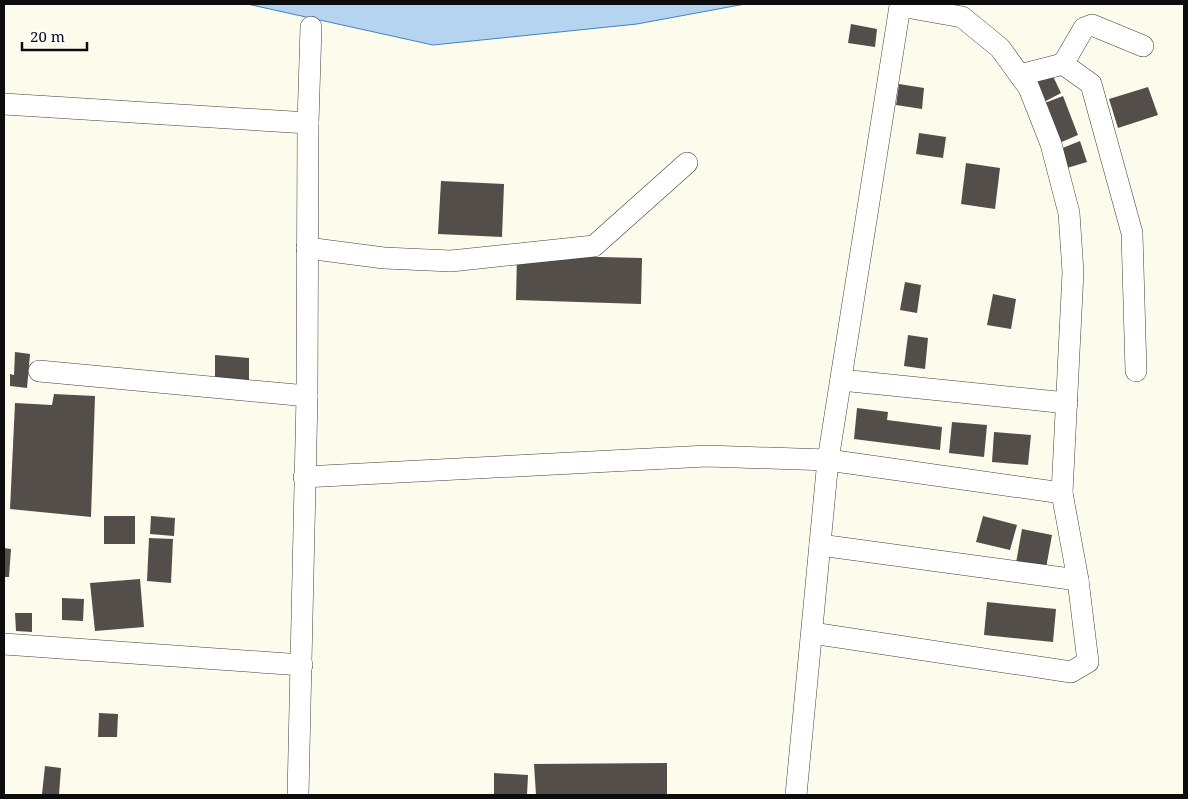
<svg xmlns="http://www.w3.org/2000/svg" width="1188" height="799" font-family="'Noto Serif',serif">
<rect width="100%" height="100%" fill="#fdfcec"/>
<path fill="#b5d4f0" stroke="#4381c1" d="M247,4H745L637,24L433,45Z"/>
<g fill="#534e49">
<path d="M851,24L877,29L875,47L848,43Z"/>
<path d="M1051,72L1061,93L1042,103L1031,82Z"/>
<path d="M899,84L924,88L922,109L896,105Z"/>
<path d="M1148,87L1158,115L1118,128L1109,99Z"/>
<path d="M1063,96L1078,135L1057,144L1042,104Z"/>
<path d="M919,133L946,137L943,158L916,154Z"/>
<path d="M1080,141L1087,162L1067,168L1060,149Z"/>
<path d="M966,163L1000,168L995,209L961,204Z"/>
<path d="M441,181L504,184L502,237L438,234Z"/>
<path d="M517,255L642,258L641,304L516,300Z"/>
<path d="M905,282L921,285L917,313L900,310Z"/>
<path d="M993,294L1016,299L1011,329L987,325Z"/>
<path d="M908,335L928,338L925,369L904,366Z"/>
<path d="M15,352L30,354L27,388L10,386V374L14,375Z"/>
<path d="M215,355L249,358V386L215,383Z"/>
<path d="M54,394L95,396L91,517L10,509L15,403L52,405Z"/>
<path d="M857,408L888,412L887,420L942,427L940,450L854,439Z"/>
<path d="M952,422L987,425L984,457L949,453Z"/>
<path d="M994,432L1031,435L1028,465L992,462Z"/>
<rect x="104" y="516" width="31" height="28"/>
<path d="M151,516L175,518L174,536L150,534Z"/>
<path d="M983,516L1017,525L1010,550L976,542Z"/>
<path d="M1022,529L1052,535L1046,568L1016,563Z"/>
<path d="M149,538L173,539L171,583L147,581Z"/>
<path d="M4,548L11,549L9,577H4Z"/>
<path d="M140,579L144,627L95,631L90,583Z"/>
<path d="M62,598L84,599L83,621L62,620Z"/>
<path d="M987,602L1056,609L1053,642L984,635Z"/>
<path d="M15,613H32V632L16,631Z"/>
<path d="M99,713L118,714L117,737H98Z"/>
<path d="M667,763V795H536L534,764Z"/>
<path d="M45,766L61,768L59,795L42,794Z"/>
<path d="M494,773L528,775L527,795H494Z"/>
</g>
<g fill="none" stroke-linecap="round" stroke-linejoin="round">
<defs>
<g id="minor">
<path d="M1063,64L1084,28L1092,25L1143,46"/>
<path d="M1020,75L1063,64L1091,84L1132,233L1136,371"/>
<path d="M4,104L308,123"/>
<path d="M307,248L384,258L451,261L594,246L687,163"/>
<path d="M39,371L307,396"/>
<path d="M841,380L1067,403"/>
<path d="M304,477L707,456L828,460L1062,493"/>
<path d="M820,545L1078,580"/>
<path d="M4,644L302,665"/>
<path d="M298,795L307,396L308,123L311,27"/>
<path d="M796,795L828,460L900,6L962,17L1000,48L1029,88L1051,144L1069,213L1073,272L1062,493L1078,580L1088,662L1071,672L812,633"/>
</g>
</defs>
<use href="#minor" stroke="#3f3f3f" stroke-width="22"/>
<use href="#minor" stroke="#fff" stroke-width="21"/>
</g>
<rect width="1188" height="799" fill="none" stroke="#0c0c0c" stroke-width="10"/>
<path d="M22 42v8h65v-8" fill="none" stroke="#0c0c0c" stroke-width="2.5"/>
<text x="30" y="42" font-size="15" fill="#0c0c0c" stroke="#ffffff" stroke-width="4" paint-order="stroke">20 m</text>
</svg>
